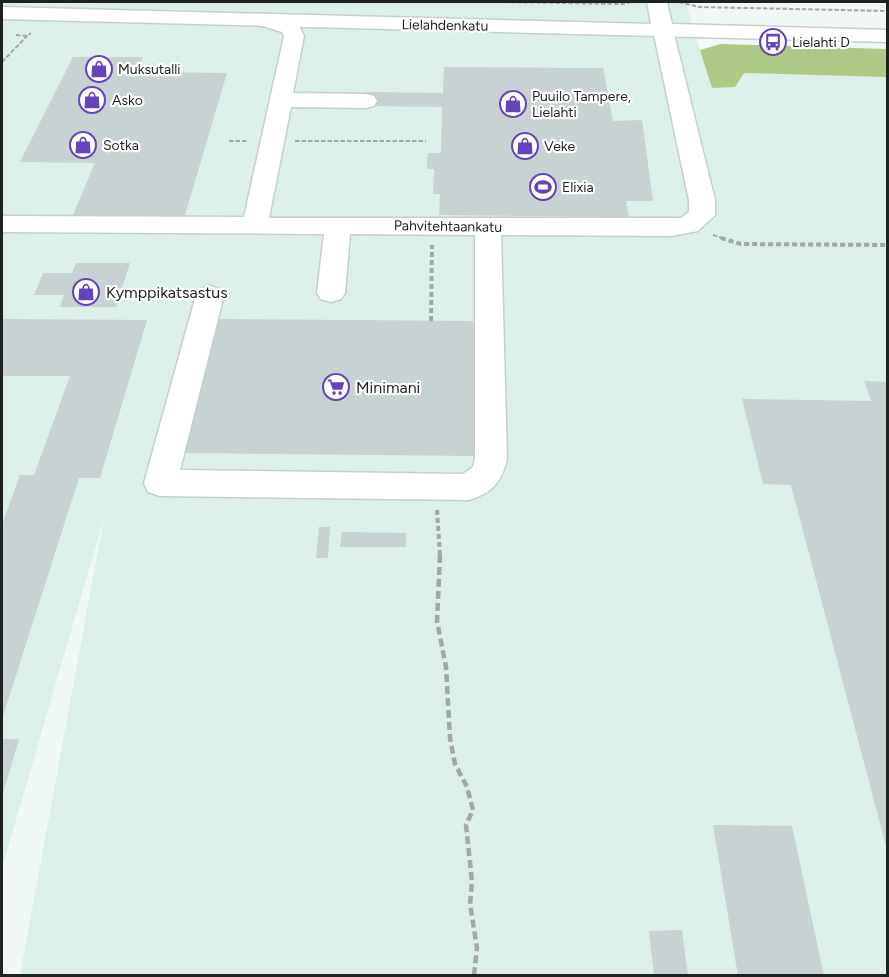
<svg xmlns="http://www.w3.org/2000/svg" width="889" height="977" font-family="Figtree,sans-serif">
<rect width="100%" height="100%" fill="#eff8f5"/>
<path fill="#dcefe8" d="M2,2H685L712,88L744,73L887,77V975H20L104,518L2,868Z"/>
<path fill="#aec885" d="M721,44L887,49V77L744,73L735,87L712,88L700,50Z"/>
<g fill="#c8d2d2">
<path d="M73,57H143L137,72L227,73L185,215H73L95,163L20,162Z"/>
<path d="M444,67L603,68L613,121L642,120L653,201H626L629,217L439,215L440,194H433L434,169H427V160L428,153H441L442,107L365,106L367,92L443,93Z"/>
<path d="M76,263H130L116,307H60L64,295H34L43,273H72Z"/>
<path d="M2,319L147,320L100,478H79L2,719V525L20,475H34L70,376H2Z"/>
<path d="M213,319L474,321L476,456L182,453Z"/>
<path d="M864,381L888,382L887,850L791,485L763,484L742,399L871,401Z"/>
<path d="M319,527H330L328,558H316Z"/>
<path d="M342,532L406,533V547H340Z"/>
<path d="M2,739H19L2,797Z"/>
<path d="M713,825L792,826L824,976H738Z"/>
<path d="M682,930L688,976H654L649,931Z"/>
</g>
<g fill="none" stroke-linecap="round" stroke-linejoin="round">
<defs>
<path id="minor" d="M263,14L298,24L304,36L293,93L366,94L374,96L377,101L374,106L366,108L291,107L269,218H681L689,212V200L653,30L656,26L663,24L670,26L673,30L715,200V215L698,231L671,236L501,235L507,459C501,483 493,492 469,500L160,496L148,492L144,483L196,295L200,289L210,286L220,289L224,295L180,470L463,474L473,467L475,459V235L350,234L345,293L341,299L331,302L321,299L317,293L324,234L2,232V216L244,217L284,36L282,32L256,24L253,20L256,16Z"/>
<path id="major" d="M647,2H667L672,24L888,30V42L2,19V7L651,24Z"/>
</defs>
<use href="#minor" stroke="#c6cfcb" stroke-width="3"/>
<use href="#major" stroke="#c6cfcb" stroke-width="3"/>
<g stroke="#a1a8a6" stroke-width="2" stroke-dasharray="4.5 2" stroke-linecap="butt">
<path d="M497,2L623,4L632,2"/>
<path d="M679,2L699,7L888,11"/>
<path d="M16,35L27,36L31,33"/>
<path d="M2,62L27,36"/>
<path d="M229,141H248"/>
<path d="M295,141H426"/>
<path d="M713,235L725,239"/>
</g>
<g stroke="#a1a8a6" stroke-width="4" stroke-dasharray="5 3" stroke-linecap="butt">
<path d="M721,238L741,244L888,245"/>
<path d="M431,321L432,245"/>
<path d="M437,510L440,556"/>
</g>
<path stroke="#a1a8a6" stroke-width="4.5" stroke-dasharray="8 4" stroke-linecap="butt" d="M440,555L437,621L446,667L450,738L455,764L467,787L473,810L466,825L472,881L470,904L477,948L474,976"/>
<use href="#minor" fill="#fff" fill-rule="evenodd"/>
<use href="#major" fill="#fff" fill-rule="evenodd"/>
</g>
<defs>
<symbol id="bus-ring" viewBox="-11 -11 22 22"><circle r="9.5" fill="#fff" stroke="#6543bb" stroke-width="1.5"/><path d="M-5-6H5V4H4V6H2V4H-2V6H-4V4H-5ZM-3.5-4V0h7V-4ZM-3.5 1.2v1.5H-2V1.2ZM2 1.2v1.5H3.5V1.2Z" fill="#6543bb"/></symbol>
<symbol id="shop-ring" viewBox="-11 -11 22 22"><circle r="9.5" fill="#fff" stroke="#6543bb" stroke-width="1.5"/><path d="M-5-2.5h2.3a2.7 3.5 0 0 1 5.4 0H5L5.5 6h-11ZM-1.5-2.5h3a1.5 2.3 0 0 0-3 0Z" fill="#6543bb"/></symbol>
<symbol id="stadium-ring" viewBox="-11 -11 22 22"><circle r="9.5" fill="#fff" stroke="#6543bb" stroke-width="1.5"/><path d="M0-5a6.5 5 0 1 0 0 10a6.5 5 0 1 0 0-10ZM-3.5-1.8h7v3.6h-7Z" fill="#6543bb"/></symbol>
<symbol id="supermarket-ring" viewBox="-11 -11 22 22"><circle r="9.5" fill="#fff" stroke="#6543bb" stroke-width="1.5"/><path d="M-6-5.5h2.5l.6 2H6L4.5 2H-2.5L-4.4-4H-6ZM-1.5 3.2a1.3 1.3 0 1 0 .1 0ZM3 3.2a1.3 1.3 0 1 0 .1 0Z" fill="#6543bb"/></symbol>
</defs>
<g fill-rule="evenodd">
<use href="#bus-ring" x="758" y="27" width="30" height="30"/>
<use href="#shop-ring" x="84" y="54" width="30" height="30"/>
<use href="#shop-ring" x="77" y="85" width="30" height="30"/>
<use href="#shop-ring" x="498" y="89" width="30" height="30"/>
<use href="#shop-ring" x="68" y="130" width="30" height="30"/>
<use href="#shop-ring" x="510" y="131" width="30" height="30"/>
<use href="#stadium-ring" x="528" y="172" width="30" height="30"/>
<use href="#shop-ring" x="71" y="277" width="30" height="30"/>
<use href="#supermarket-ring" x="321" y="372" width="30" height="30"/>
</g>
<g text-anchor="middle" stroke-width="4.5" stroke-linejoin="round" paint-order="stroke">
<g font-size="14" fill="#1f2221" stroke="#fff">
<text transform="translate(445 25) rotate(1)" y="5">Lielahdenkatu</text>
<text transform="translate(448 226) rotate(1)" y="5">Pahvitehtaankatu</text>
</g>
<g font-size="14" fill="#1f2221" stroke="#fff" text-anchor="start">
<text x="792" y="47">Lielahti D</text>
<text x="118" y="74">Muksutalli</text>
<text x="532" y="101">Puuilo Tampere,<tspan x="532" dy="16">Lielahti</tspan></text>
<text x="112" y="105">Asko</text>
<text x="103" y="150">Sotka</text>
<text x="544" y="151">Veke</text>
<text x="562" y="192">Elixia</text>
</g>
<g font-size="16" fill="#1f2221" stroke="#fff" text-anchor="start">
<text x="106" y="298">Kymppikatsastus</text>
<text x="356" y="393">Minimani</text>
</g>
</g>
<rect width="889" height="977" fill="none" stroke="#1f2221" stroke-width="6"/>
</svg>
